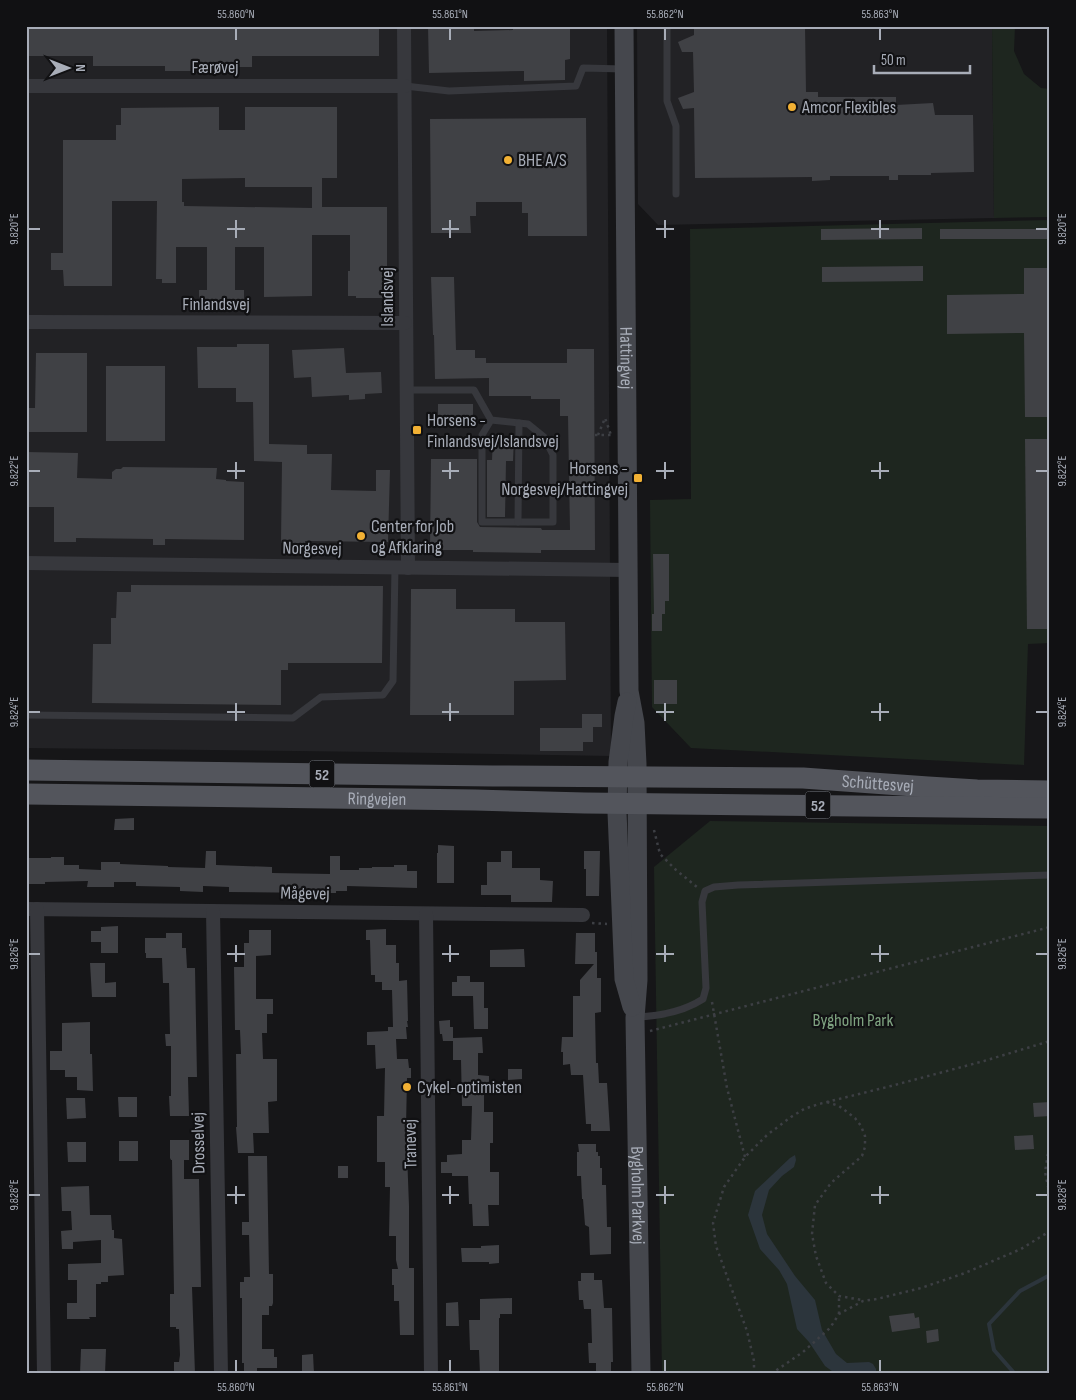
<svg xmlns="http://www.w3.org/2000/svg" width="1076" height="1400" font-family="'Sofia Sans Condensed',sans-serif">
<rect width="100%" height="100%" fill="#161618"/>
<g fill="#222225">
<path d="M26,26H607L611,756L377,752L26,748Z"/>
<path d="M637,26H992L994,218L658,225L638,204Z"/>
</g>
<g fill="#1e261f">
<path d="M992,26H1015L1014,51L1024,74L1041,88L1050,89V217L994,218Z"/>
<path d="M1050,220V643L1028,644L1024,765L691,748L652,707L650,500L691,499L690,229Z"/>
<path d="M710,821L1050,826V1374H662L654,867Z"/>
</g>
<path fill="#2c353c" d="M795,1155L796,1160L794,1167L782,1176L769,1190L762,1215L767,1234L795,1276L815,1300L822,1330L836,1354L847,1363L869,1362L873,1364L876,1369V1374H836L825,1366L809,1342L797,1329L787,1284L779,1270L760,1249L748,1215L755,1191L790,1158Z"/>
<g fill="none" stroke-linecap="round" stroke-linejoin="round">
<g stroke="#2c353c" stroke-width="4">
<path d="M1015,1374L994,1350L989,1324L1020,1291L1050,1275"/>
<path d="M1042,1374L1050,1371"/>
</g>
</g>
<g fill="#404145" fill-rule="evenodd">
<path d="M26,26H379V56H252V67H201V71H165V66H93V56H26Z"/>
<path d="M428,26H474V31L513,30V26H570V59L565,60V80L524,81V71L429,73Z"/>
<path d="M694,26H805L806,92H818V97H896V105L933,103L935,115H973L974,172L931,173V175H898V180H889V176H830V180L812,181V177L695,178L694,108L683,109L678,98L694,92L693,52H682L678,42L694,35Z"/>
<path d="M219,107V130H245V107H337V178H322V207H387V298H356V296H348V271H350V235H312V296L264,297V247H235V290H244V302H199V290H207V247H176V283H162V279H156L157,201H112V286H64L63,270H51V253H63V140H116V125H121V108ZM245,178V187H312V208L184,206V202H182V179Z"/>
<path d="M586,118L587,236H528V213H522V202H476V216H470L471,233H431L430,119Z"/>
<path d="M922,228V239L821,240V229Z"/>
<rect x="940" y="229" width="110" height="10"/>
<path d="M923,266V281L822,282V267Z"/>
<path d="M1024,268H1050V417H1025L1024,333L947,334V295L1024,294Z"/>
<path d="M431,277H454L456,350H475V358H486V363H567V349H594L595,550H541V553L473,552V550H430L431,459H477V522L480,527L541,528L542,530H570L568,416H560V399H531V396H489V378L435,379L434,335H433Z"/>
<path d="M237,344H269V444L307,445V454H332L331,490L376,491V470H390L388,542L305,541V543H281L282,462L254,461L253,402H236V388H198L197,347H237Z"/>
<path d="M344,348L346,373L381,372L382,393L365,394V399L349,400V395L312,397L311,377L294,378L292,350Z"/>
<path d="M36,353H87V432H28V408H35Z"/>
<rect x="106" y="366" width="59" height="75"/>
<rect x="438" y="404" width="35" height="19"/>
<path d="M493,436H514L513,461H506L505,517H487V460H492Z"/>
<path d="M1025,439H1050V629H1027Z"/>
<path d="M26,452L78,453L77,478L112,479V472L116,469H121L123,467L217,468L216,479L226,480V481L244,482V540L165,539V545H153V539L76,538V542H54V507H26Z"/>
<path d="M653,554H669V601H665V614H662V631H652V614H654Z"/>
<path d="M131,585L383,586L382,663H288V670H281V705L92,703L93,644H111V618H116L117,592H131Z"/>
<path d="M411,589H456V609H515V622H565L566,680L514,681V715H410Z"/>
<rect x="654" y="680" width="23" height="24"/>
<path d="M582,714H602V727H593V742H583V751H540V728H582Z"/>
<path d="M134,818V830H114L115,819Z"/>
<path d="M438,845L454,846V883H437V853H438Z"/>
<path d="M206,851H216V865L272,867V873L330,874V856H340V870H359V868H372V867H394V865H407V871H417V888L347,886V891H336V893H321L229,892V887L203,886V892L180,891V887L136,886V882H114V887H87L88,881L45,882V884H26V858H51V857H64V865H79V869L101,870V862H120V864L168,866V867L205,868Z"/>
<path d="M501,851H512V868H540V880L553,881L552,902H511V895H481V885H487V862H501Z"/>
<path d="M584,851H600L599,896H586V869H584Z"/>
<path d="M118,926V953H101V942H91V931H101V927Z"/>
<path d="M386,929V945H396V963H399V981L407,980L408,1021H407L408,1027H406L407,1039H396L397,1059H408L409,1068H411V1078H407L406,1127L409,1206V1268H414V1335H400L399,1301H394V1285H392V1269H398L396,1260V1236H389L390,1187H385V1162H377V1116H384L385,1068L376,1069L375,1045H367V1032L388,1031V1027H393L392,990H382V982H375V975H371L370,940H366V930Z"/>
<path d="M249,930H271V955L256,956V999H273V1014H267V1033H262L263,1059H277V1101L268,1102L269,1133H253L254,1153H238L236,1127H237L236,1054H241L240,1030H235L234,967H244V943H249Z"/>
<path d="M166,933H182V948H186V950L187,968H195L197,1077H188L189,1116H170L169,1096H171V1046H166L165,1034H170L169,983H163L162,958H146V953H145V938H166Z"/>
<path d="M576,933H595V952H597V978H601V1012L595,1013L596,1063H598L599,1083H607L610,1131H591V1124H586L583,1075H571L570,1064L563,1065V1052H561L562,1037H573V996H580V980L594,964H575Z"/>
<path d="M524,949L525,967H490V950Z"/>
<path d="M90,963H105V983L116,982V997H92Z"/>
<path d="M457,976H470V982H484V1008H488V1029H474L473,996H452V982H457Z"/>
<path d="M450,1020V1027H453V1038L482,1037L483,1053H478V1075L489,1076V1091H484V1112H493V1143H490V1172H499V1205H488L489,1226H473L472,1204H469L468,1176H452V1173H441V1162H447V1155L462,1154V1140H471L472,1106H462L461,1060H453V1041H443L442,1034H440L439,1021Z"/>
<path d="M90,1022V1054H92L93,1091L77,1090V1077H65V1070H50V1051H62V1023Z"/>
<path d="M508,1069H522V1079L508,1080Z"/>
<path d="M118,1097H137V1117H119Z"/>
<path d="M66,1098H85L86,1118L67,1119Z"/>
<path d="M1050,1102V1116L1034,1117L1033,1103Z"/>
<path d="M1033,1135L1034,1149L1015,1150L1014,1136Z"/>
<path d="M170,1140H189V1160H184V1179H199L201,1287H192L195,1374H174V1362H179L180,1355L179,1329H176V1327H170V1294H174L172,1160H171L170,1158Z"/>
<rect x="119" y="1141" width="19" height="20"/>
<path d="M67,1142H86V1162H68Z"/>
<path d="M578,1144H596V1152H598V1156H600V1168H602V1185H606L607,1227H611V1254L590,1255L589,1227L585,1225L583,1199H582L581,1176H577V1152H579Z"/>
<path d="M248,1156H267L269,1274H273V1303L272,1306H269V1315H262V1349H274V1357H277V1368H257V1372L244,1373V1363H242V1298H240V1282H244V1277H250L249,1235H242V1222H249Z"/>
<rect x="338" y="1166" width="10" height="12"/>
<path d="M89,1186L90,1215H111L112,1230H114V1238L122,1239L124,1275L108,1276V1282H101V1284H96V1317H89L90,1319H67V1303H77V1280H68V1264L101,1263V1240L73,1242V1249H62L61,1231L72,1230L71,1211H62L61,1187Z"/>
<path d="M499,1245V1263L489,1264V1262H462L461,1248H481V1246Z"/>
<path d="M581,1273H594V1280H602L604,1308H612L613,1362H611V1374H596V1363H589L588,1343H592L591,1309H584L583,1300H579L578,1281H581Z"/>
<path d="M512,1298V1314H500V1318H499V1374H480L479,1350H470L469,1320H480V1299Z"/>
<path d="M458,1302L459,1326H446V1303Z"/>
<path d="M914,1313L915,1318L919,1317L920,1328L892,1332L889,1316Z"/>
<path d="M938,1329L939,1341L927,1343L926,1331Z"/>
<path d="M81,1349H106L105,1374H80Z"/>
<path d="M313,1354L314,1374H302V1355Z"/>
</g>
<g fill="none" stroke-linecap="round" stroke-linejoin="round">
<g stroke="#3d3f44" stroke-width="2.5" stroke-dasharray="2.5 4" stroke-linecap="butt">
<path d="M595,435H611"/>
<path d="M598,435L605,418L611,435"/>
<path d="M654,830L660,854L676,870L697,887"/>
<path d="M592,923L607,924"/>
<path d="M712,1002L727,1088L745,1157"/>
<path d="M650,1031L1050,927"/>
<path d="M827,1102L839,1106L855,1118L861,1126L865,1136V1147L862,1156L831,1183L815,1205L812,1234L816,1256L826,1283L839,1296L862,1300"/>
<path d="M1050,1141L1045,1172L1050,1196"/>
<path d="M839,1314V1296"/>
<path d="M754,1374V1361L747,1331L716,1246L713,1223L724,1187L745,1157L767,1135L791,1117L804,1109L819,1104L891,1086L984,1061L1050,1041"/>
<path d="M771,1374L803,1352L830,1328L839,1314L863,1301L877,1299L921,1288L965,1273L1021,1249L1050,1231"/>
</g>
<g stroke="#37383d" stroke-width="7">
<path d="M667,26V101L676,126V194"/>
<path d="M405,86L449,91L576,86L583,68L624,69"/>
<path d="M406,390H474L491,420L528,424L544,437L553,455V522H482V435L491,420"/>
<path d="M518,522L519,423"/>
<path d="M26,715L293,718L321,697L383,695L393,681L395,567"/>
<path d="M637,1017C660,1016 683,1012 703,999L706,988L702,902L705,891L714,887L738,885L1050,875"/>
</g>
<g stroke="#37383d" stroke-width="14">
<path d="M404,26L408,568"/>
<path d="M26,86H405"/>
<path d="M26,322L405,323"/>
<path d="M26,563L628,570"/>
<path d="M26,909L583,915"/>
<path d="M37,909L44,1374"/>
<path d="M213,911L221,1374"/>
<path d="M426,914L431,1374"/>
</g>
<g stroke="#45474d" stroke-width="19">
<path id="s1" d="M624,26L629,691L635,723L637,764L638,980L635,1018L641,1374"/>
<path d="M627,702L624,716L618,762L617,812L624,979L632,1007"/>
</g>
<g stroke="#53555c" stroke-width="21">
<path id="s2" d="M26,770L493,776L803,778L928,787L977,790L1050,791"/>
<path id="s3" d="M26,794L475,800L585,803L1050,808"/>
</g>
</g>
<path fill="none" stroke="#a8adb8" stroke-width="2" d="M236,28V40M450,28V40M665,28V40M880,28V40M236,220V238M450,220V238M665,220V238M880,220V238M28,229H40M227,229H245M442,229H459M656,229H674M871,229H889M1036,229H1048M236,462V479M450,462V479M665,462V479M880,462V479M28,471H40M227,471H245M442,471H459M656,471H674M871,471H889M1036,471H1048M236,703V721M450,703V721M665,703V721M880,703V721M28,712H40M227,712H245M442,712H459M656,712H674M871,712H889M1036,712H1048M236,945V962M450,945V962M665,945V962M880,945V962M28,954H40M227,954H245M442,954H459M656,954H674M871,954H889M1036,954H1048M236,1186V1204M450,1186V1204M665,1186V1204M880,1186V1204M28,1195H40M227,1195H245M442,1195H459M656,1195H674M871,1195H889M1036,1195H1048M236,1360V1372M450,1360V1372M665,1360V1372M880,1360V1372"/>
<g fill="#f2b134" stroke="#111113" stroke-width="2">
<circle cx="792" cy="107" r="5"/>
<circle cx="508" cy="160" r="5"/>
<rect x="412" y="425" width="10" height="10" rx="2.5"/>
<rect x="633" y="473" width="10" height="10" rx="2.5"/>
<circle cx="361" cy="536" r="5"/>
<circle cx="407" cy="1087" r="5"/>
</g>
<g text-anchor="middle" stroke-width="4.5" stroke-linejoin="round" paint-order="stroke">
<g fill="#111113" stroke="#7b7e86" stroke-width="1">
<rect x="309.5" y="760.5" width="25" height="27" rx="4"/>
<rect x="805.5" y="791.5" width="25" height="27" rx="4"/>
</g>
<g font-size="16" font-weight="bold" fill="#a8adb8">
<text x="322" y="780">52</text>
<text x="818" y="811">52</text>
</g>
<g font-size="18" fill="#a8adb8" stroke="#111113">
<text x="215" y="73">Færøvej</text>
<text transform="translate(387 297) rotate(-90)" y="6">Islandsvej</text>
<text x="216" y="310">Finlandsvej</text>
<text dy="6" stroke="none"><textPath href="#s1" startOffset="332">Hattingvej</textPath></text>
<text transform="translate(312 548) rotate(1)" y="6">Norgesvej</text>
<text dy="6" stroke="none"><textPath href="#s2" startOffset="852">Schüttesvej</textPath></text>
<text dy="6" stroke="none"><textPath href="#s3" startOffset="351">Ringvejen</textPath></text>
<text transform="translate(305 893) rotate(1)" y="6">Mågevej</text>
<text transform="translate(198 1143) rotate(-91)" y="6">Drosselvej</text>
<text transform="translate(410 1144) rotate(-91)" y="6">Tranevej</text>
<text dy="6" stroke="none"><textPath href="#s1" startOffset="1170">Bygholm Parkvej</textPath></text>
</g>
<g font-size="18" fill="#a8adb8" stroke="#111113" text-anchor="start">
<text x="802" y="113">Amcor Flexibles</text>
<text x="518" y="166">BHE A/S</text>
<text x="427" y="426">Horsens -<tspan x="427" dy="21">Finlandsvej/Islandsvej</tspan></text>
<text x="628" y="474" text-anchor="end">Horsens -<tspan x="628" dy="21">Norgesvej/Hattingvej</tspan></text>
<text x="371" y="532">Center for Job<tspan x="371" dy="21">og Afklaring</tspan></text>
<text x="417" y="1093">Cykel-optimisten</text>
</g>
<g font-size="18" fill="#7fa381" stroke="#111113">
<text x="853" y="1026">Bygholm Park</text>
</g>
</g>
<rect width="1076" height="1400" fill="none" stroke="#111113" stroke-width="55"/>
<g transform="translate(68 68) rotate(90)" stroke="#111113" stroke-width="4" paint-order="stroke">
<path d="M0-4L9 19L0 12L-9 19Z" fill="#a8adb8"/>
<text y="-8" font-size="14" font-weight="bold" text-anchor="middle" fill="#a8adb8">N</text>
</g>
<path d="M874 65v8h96v-8" fill="none" stroke="#a8adb8" stroke-width="2.5"/>
<text x="881" y="65" font-size="15" fill="#a8adb8" stroke="#111113" stroke-width="4" paint-order="stroke">50 m</text>
<rect x="28" y="28" width="1020" height="1344" fill="none" stroke="#a8adb8" stroke-width="2"/>
<g font-size="12" text-anchor="middle" fill="#a8adb8">
<text x="236" y="18">55.860°N</text>
<text x="450" y="18">55.861°N</text>
<text x="665" y="18">55.862°N</text>
<text x="880" y="18">55.863°N</text>
<text transform="translate(1062 229) rotate(-90)" y="4">9.820°E</text>
<text transform="translate(14 229) rotate(-90)" y="4">9.820°E</text>
<text transform="translate(1062 471) rotate(-90)" y="4">9.822°E</text>
<text transform="translate(14 471) rotate(-90)" y="4">9.822°E</text>
<text transform="translate(1062 712) rotate(-90)" y="4">9.824°E</text>
<text transform="translate(14 712) rotate(-90)" y="4">9.824°E</text>
<text transform="translate(1062 954) rotate(-90)" y="4">9.826°E</text>
<text transform="translate(14 954) rotate(-90)" y="4">9.826°E</text>
<text transform="translate(1062 1195) rotate(-90)" y="4">9.828°E</text>
<text transform="translate(14 1195) rotate(-90)" y="4">9.828°E</text>
<text x="236" y="1391">55.860°N</text>
<text x="450" y="1391">55.861°N</text>
<text x="665" y="1391">55.862°N</text>
<text x="880" y="1391">55.863°N</text>
</g>
</svg>
